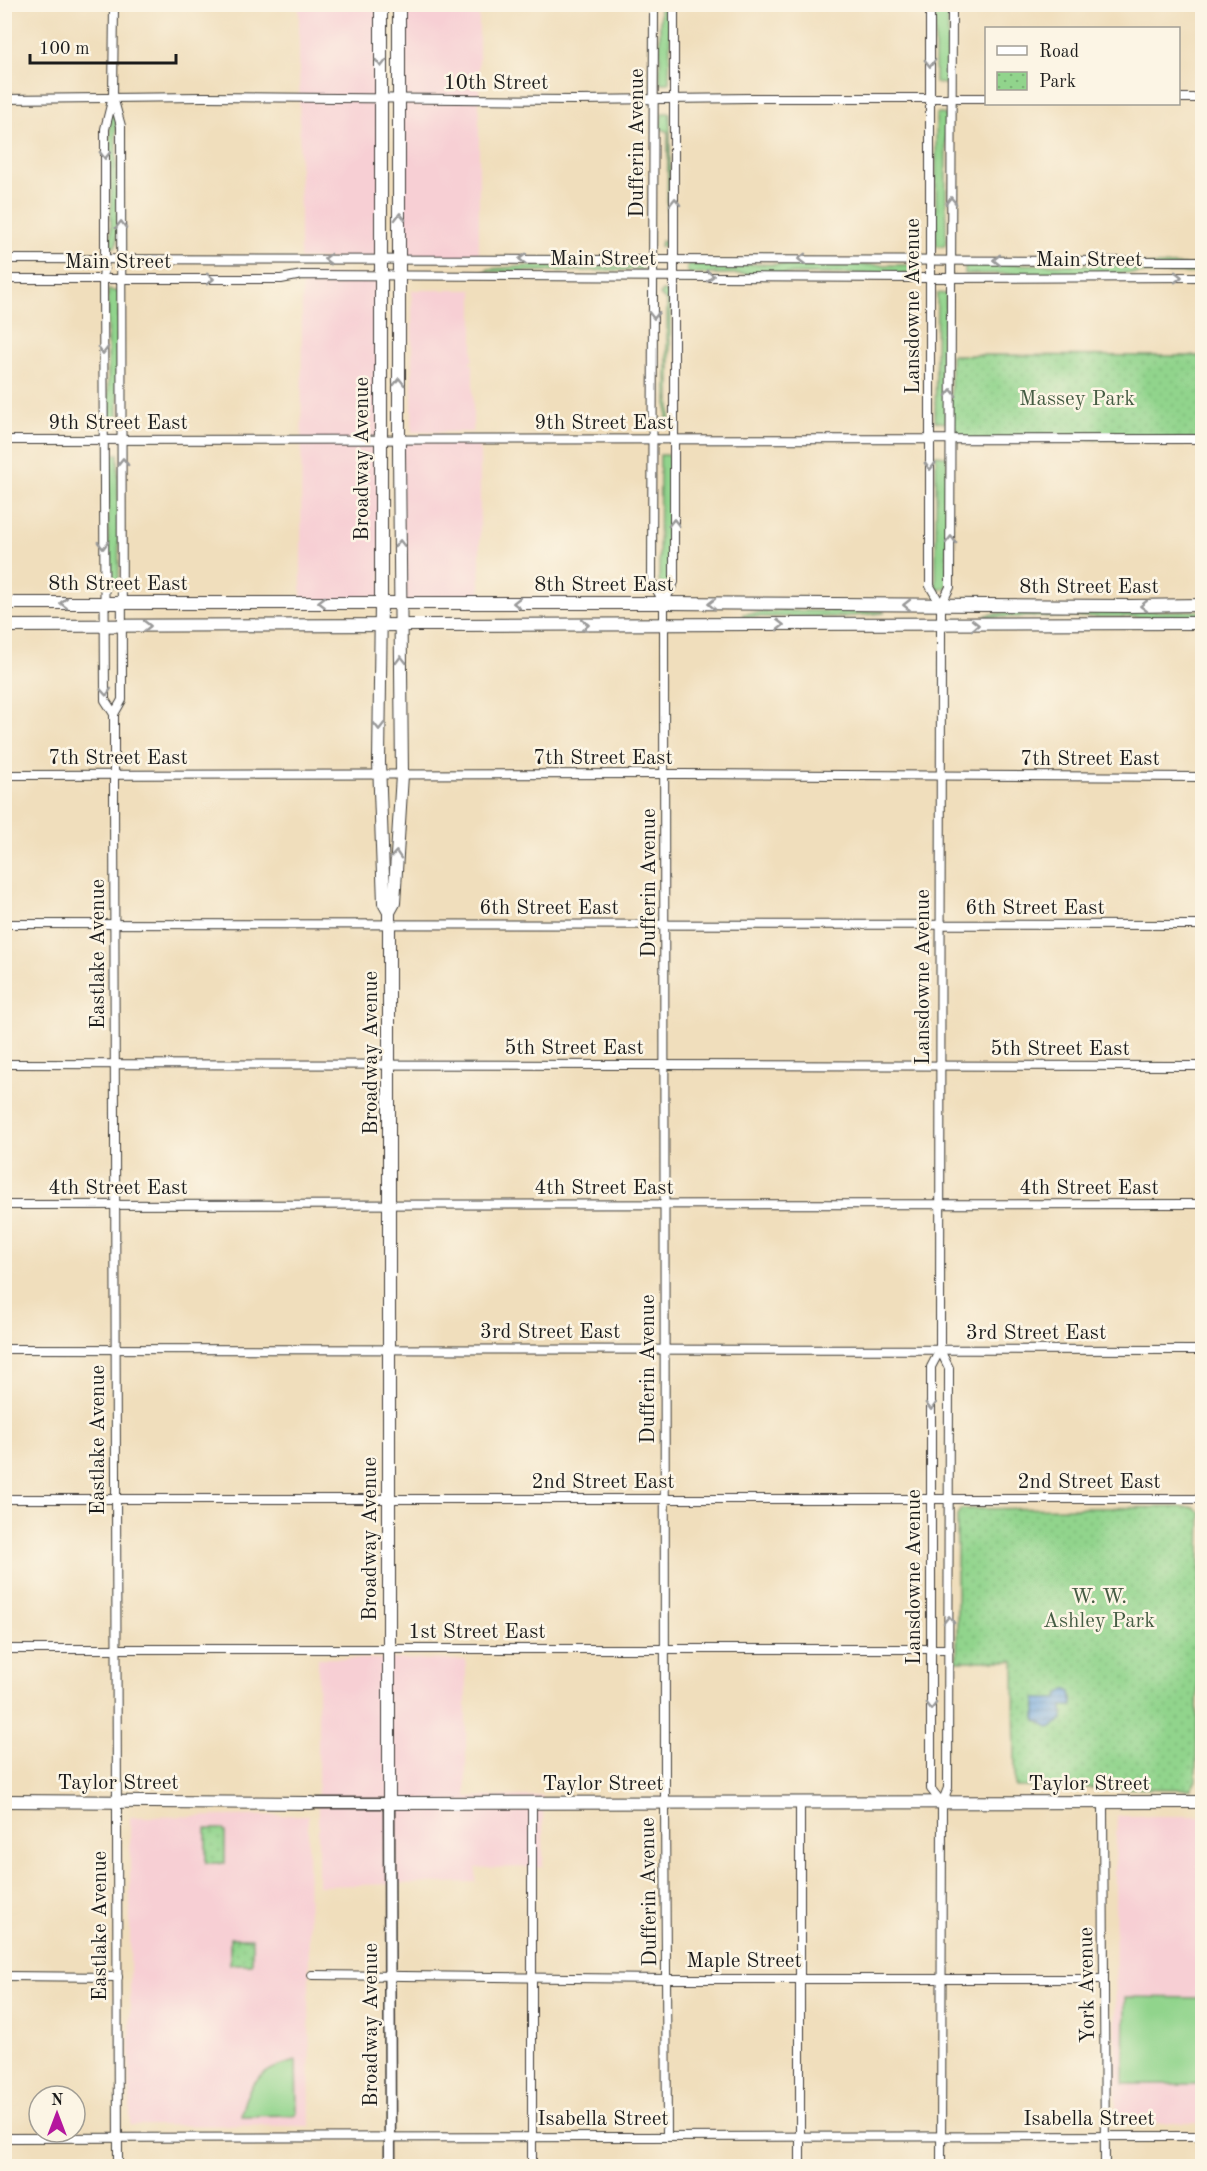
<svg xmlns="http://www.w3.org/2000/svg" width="1207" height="2171" font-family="'Old Standard TT',serif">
<defs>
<pattern id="park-dots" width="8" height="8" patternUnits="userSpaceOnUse" patternTransform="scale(1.5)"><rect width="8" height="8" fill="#91d48c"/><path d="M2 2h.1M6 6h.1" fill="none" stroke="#7cb578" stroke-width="1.8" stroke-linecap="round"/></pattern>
<pattern id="water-rules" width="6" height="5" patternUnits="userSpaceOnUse" patternTransform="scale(1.5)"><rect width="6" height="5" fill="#71a7df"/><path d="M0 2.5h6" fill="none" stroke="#5c87b4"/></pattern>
</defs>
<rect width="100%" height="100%" fill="#fcf5e5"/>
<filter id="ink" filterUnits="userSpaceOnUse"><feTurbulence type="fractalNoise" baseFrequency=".0167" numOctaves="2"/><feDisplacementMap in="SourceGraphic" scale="12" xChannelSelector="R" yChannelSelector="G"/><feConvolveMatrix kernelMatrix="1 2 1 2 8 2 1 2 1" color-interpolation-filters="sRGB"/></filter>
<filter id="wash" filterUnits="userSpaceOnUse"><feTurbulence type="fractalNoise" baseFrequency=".008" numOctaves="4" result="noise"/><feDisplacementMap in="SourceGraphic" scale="24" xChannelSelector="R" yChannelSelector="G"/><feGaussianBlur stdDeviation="1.35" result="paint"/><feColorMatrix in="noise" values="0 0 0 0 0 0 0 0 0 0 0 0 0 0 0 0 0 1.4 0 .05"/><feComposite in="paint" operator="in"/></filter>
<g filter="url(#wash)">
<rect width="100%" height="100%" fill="#f0debc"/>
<g fill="#f7cfd4">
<path d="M299,5H381L380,259H300Z"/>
<path d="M399,5H479V259H400Z"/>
<path d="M302,275L380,276L381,602H301Z"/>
<path d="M412,290H473V360L470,361V364H473V432H412Z"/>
<path d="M399,440H480V603H400Z"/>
<path d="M318,1658L466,1660V1797L543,1796V1867L476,1868V1882L318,1886Z"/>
<path d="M308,1815L310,2126L130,2125V1817Z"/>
<path d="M1117,1816H1202V2123H1116L1115,1863Z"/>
</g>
<g fill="#91d48c" stroke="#567854" stroke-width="1.5">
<path d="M660,5H671L669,83H660Z"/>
<path d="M935,5H948V82L946,84L935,83Z"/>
<path d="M116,113L117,243L115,247H111L110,115Z"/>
<path d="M662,113H669L670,114V243L668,247L660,246L661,241L667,242L668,132L660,128Z"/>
<path d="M938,113L946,115V244L944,246H937L936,244V115Z"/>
<path d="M690,264L918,265H919L917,274H690L687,271V266Z"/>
<path d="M965,264L1194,265V273L965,274Z"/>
<path d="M527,266H643L644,270L484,272L489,269Z"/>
<path d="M109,290L119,292L118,424L108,423V292Z"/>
<path d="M662,291L670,292V424L662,425L660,423L661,419L667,422V302L660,295Z"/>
<path d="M937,293L946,294V421L944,423L935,421Z"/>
<path d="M118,454L119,584L117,586H110L108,585V457L109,455Z"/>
<path d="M660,455H668L670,457V578L668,583L662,585L659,581Z"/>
<path d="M936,455L947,456V588L936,590Z"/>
<path d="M777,611H884V613L841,617H743V614Z"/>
<path d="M1017,611H1202V617H986V615Z"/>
<path d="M1125,1997L1202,1998V2084H1124Z"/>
<path d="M296,2061L297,2112L294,2115L241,2116C247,2081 263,2069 296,2061Z"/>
</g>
<g fill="url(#park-dots)" stroke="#567854" stroke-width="1.5">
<path d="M951,355L1202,356V439L951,440Z"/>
<path d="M1194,1507L1201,1513L1196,1781L1190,1789L1015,1787L1014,1661H957V1515L961,1509Z"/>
<path d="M206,1829H222L225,1832V1863H206Z"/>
<rect x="230" y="1938" width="22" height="26"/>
</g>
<path fill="url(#water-rules)" stroke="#46627e" stroke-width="1.5" d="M1066,1689L1071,1692L1073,1706H1063V1720L1050,1728L1036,1720V1699H1058L1059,1694Z"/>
</g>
<g filter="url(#ink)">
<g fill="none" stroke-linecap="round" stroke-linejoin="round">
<defs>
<g id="minor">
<path d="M114,4L113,97L105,129V258L103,279L105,700L114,714"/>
<path d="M654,4L652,581L664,603"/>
<path d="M930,4V586L941,605V625L940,1339V1350L931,1367V1789L942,1803"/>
<path d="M113,97L121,126L122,700L114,714V789L118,2166"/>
<path d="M1178,98H1202"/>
<path d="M4,99L205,97L577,100L753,98H986"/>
<path d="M4,259L1202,261"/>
<path d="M4,279H281L302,275L920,278L1202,277"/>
<path d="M4,440L1202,439"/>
<path d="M941,605L950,587L952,4"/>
<path d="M4,775L681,774L1202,777"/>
<path d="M4,924L1202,925"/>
<path d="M4,1064L1202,1066"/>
<path d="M4,1205L1202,1204"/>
<path d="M4,1349L1202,1350"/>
<path d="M940,1350L949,1368L948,1788L942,1803L941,2166"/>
<path d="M4,1499H1202"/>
<path d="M4,1649H949"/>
<path d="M1103,1802L1105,2166"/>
<path d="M312,1975L666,1979H1103"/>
<path d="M4,1976L118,1977"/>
<path d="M667,2136L665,1803L664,603L674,582V4"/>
<path d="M4,2138L1202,2136"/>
<path d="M532,2166V1803"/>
<path d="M800,2166V1802"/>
</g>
<path id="tertiary" d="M311,1803H389L390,2166"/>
<g id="secondary">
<path d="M381,4V602L379,762L384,903L389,912"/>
<path d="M399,4V452L402,775L394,903L389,912V1803L1202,1802"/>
<path d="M4,603H664L1128,606L1202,605"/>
<path d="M4,626L1202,623"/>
<path d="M4,1801L311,1803"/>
</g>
</defs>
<use href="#minor" stroke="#3c3934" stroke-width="10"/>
<use href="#tertiary" stroke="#3c3934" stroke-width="13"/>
<use href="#secondary" stroke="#3c3934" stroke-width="14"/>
<use href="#minor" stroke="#fff" stroke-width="8"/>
<use href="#tertiary" stroke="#fff" stroke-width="10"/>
<use href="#secondary" stroke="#fff" stroke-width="12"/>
</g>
<defs><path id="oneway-chevron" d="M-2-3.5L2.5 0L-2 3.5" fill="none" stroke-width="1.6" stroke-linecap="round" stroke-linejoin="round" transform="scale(1.5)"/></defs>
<g stroke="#999">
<use href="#oneway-chevron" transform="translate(381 63) rotate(90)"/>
<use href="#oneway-chevron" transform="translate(930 63) rotate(90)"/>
<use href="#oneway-chevron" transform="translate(105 155) rotate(90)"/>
<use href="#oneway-chevron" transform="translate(951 201) rotate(-90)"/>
<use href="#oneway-chevron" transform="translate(675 202) rotate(-89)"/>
<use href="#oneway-chevron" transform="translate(400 217) rotate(-91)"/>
<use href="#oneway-chevron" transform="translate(121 225) rotate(-89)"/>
<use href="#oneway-chevron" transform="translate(328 259) rotate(180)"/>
<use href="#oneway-chevron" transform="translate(523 259) rotate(-180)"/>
<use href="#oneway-chevron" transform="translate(802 259) rotate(-180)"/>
<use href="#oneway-chevron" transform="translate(997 260) rotate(-180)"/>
<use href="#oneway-chevron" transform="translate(710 276)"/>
<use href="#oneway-chevron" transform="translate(1178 277)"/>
<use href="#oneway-chevron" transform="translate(210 279)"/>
<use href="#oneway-chevron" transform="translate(654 315) rotate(90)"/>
<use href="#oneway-chevron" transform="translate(103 350) rotate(90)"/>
<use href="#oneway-chevron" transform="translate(399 382) rotate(-90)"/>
<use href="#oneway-chevron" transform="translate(951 393) rotate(-90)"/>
<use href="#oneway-chevron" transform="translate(123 462) rotate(-90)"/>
<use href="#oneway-chevron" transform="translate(930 466) rotate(90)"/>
<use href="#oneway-chevron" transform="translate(674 523) rotate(-90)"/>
<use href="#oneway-chevron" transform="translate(951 540) rotate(-90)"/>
<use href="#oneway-chevron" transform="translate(400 544) rotate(-90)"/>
<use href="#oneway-chevron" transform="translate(103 545) rotate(90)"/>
<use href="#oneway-chevron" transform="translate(322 602) rotate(-180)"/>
<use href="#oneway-chevron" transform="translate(64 603) rotate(-180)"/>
<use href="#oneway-chevron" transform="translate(517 603) rotate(-180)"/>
<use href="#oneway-chevron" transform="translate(712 604) rotate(-179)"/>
<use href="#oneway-chevron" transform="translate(907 605) rotate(180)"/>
<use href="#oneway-chevron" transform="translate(1144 606) rotate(179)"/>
<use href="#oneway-chevron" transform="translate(585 625)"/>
<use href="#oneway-chevron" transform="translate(780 625)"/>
<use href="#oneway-chevron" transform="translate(975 625)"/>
<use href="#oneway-chevron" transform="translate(147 626)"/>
<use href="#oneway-chevron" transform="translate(401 660) rotate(-91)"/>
<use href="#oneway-chevron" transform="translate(106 692) rotate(86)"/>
<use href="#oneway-chevron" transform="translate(379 726) rotate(90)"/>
<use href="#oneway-chevron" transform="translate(396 855) rotate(-86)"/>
<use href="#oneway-chevron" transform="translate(931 1406) rotate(90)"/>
<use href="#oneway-chevron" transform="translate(949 1620) rotate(-90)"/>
<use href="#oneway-chevron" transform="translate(931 1706) rotate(90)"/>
</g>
</g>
<g text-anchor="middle" stroke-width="5" stroke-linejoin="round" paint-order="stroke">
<g font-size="21" fill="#1c1c1c" stroke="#fcf5e5">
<text x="496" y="89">10th Street</text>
<text transform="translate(636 143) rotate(-90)" y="7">Dufferin Avenue</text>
<text x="603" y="265">Main Street</text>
<text x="1089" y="266">Main Street</text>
<text x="118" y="268">Main Street</text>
<text transform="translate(912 306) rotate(-90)" y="7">Lansdowne Avenue</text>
<text x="118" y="429">9th Street East</text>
<text x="604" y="429">9th Street East</text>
<text transform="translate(361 459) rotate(-90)" y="7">Broadway Avenue</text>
<text x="118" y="590">8th Street East</text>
<text x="604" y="591">8th Street East</text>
<text x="1089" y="593">8th Street East</text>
<text x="118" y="764">7th Street East</text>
<text x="603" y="764">7th Street East</text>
<text x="1090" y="765">7th Street East</text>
<text transform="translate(648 883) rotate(-90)" y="7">Dufferin Avenue</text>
<text x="549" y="914">6th Street East</text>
<text x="1035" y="914">6th Street East</text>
<text transform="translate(97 954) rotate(-90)" y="7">Eastlake Avenue</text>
<text transform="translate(922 977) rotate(-90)" y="7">Lansdowne Avenue</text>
<text x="574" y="1054">5th Street East</text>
<text x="1060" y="1055">5th Street East</text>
<text transform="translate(370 1053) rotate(-90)" y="7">Broadway Avenue</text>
<text x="118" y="1194">4th Street East</text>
<text x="604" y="1194">4th Street East</text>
<text x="1089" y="1194">4th Street East</text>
<text x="550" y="1338">3rd Street East</text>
<text x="1036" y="1339">3rd Street East</text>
<text transform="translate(647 1369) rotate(-90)" y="7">Dufferin Avenue</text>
<text transform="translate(97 1440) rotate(-90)" y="7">Eastlake Avenue</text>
<text x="603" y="1488">2nd Street East</text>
<text x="1089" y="1488">2nd Street East</text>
<text transform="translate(369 1539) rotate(-90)" y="7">Broadway Avenue</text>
<text transform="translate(913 1577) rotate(-90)" y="7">Lansdowne Avenue</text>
<text x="477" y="1638">1st Street East</text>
<text x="118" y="1789">Taylor Street</text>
<text x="603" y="1790">Taylor Street</text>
<text x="1089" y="1790">Taylor Street</text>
<text transform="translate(648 1892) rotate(-91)" y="7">Dufferin Avenue</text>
<text transform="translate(99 1926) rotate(-90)" y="7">Eastlake Avenue</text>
<text x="744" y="1967">Maple Street</text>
<text transform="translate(1086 1985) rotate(-91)" y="7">York Avenue</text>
<text transform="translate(370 2025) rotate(-90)" y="7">Broadway Avenue</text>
<text x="603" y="2125">Isabella Street</text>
<text x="1089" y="2125">Isabella Street</text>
</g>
<g font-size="21" fill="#455c43" stroke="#fcf5e5">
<text x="1077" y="405">Massey Park</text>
<text x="1099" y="1603">W. W.<tspan x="1099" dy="24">Ashley Park</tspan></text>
</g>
</g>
<rect width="1207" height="2171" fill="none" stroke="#fcf5e5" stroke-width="24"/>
<rect x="985" y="27" width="195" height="78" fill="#fcf5e5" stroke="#a29e95" stroke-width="1.5"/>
<rect x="997" y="46" width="30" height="9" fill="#ffffff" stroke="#a29e95" stroke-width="1.5"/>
<text x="1039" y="57" font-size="18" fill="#1c1c1c">Road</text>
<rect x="997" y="72" width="30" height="18" fill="url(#park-dots)" stroke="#a29e95" stroke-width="1.5"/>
<text x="1039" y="87" font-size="18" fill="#1c1c1c">Park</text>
<g transform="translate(57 2114)"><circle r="28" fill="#fcf5e5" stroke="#a29e95" stroke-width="1.5"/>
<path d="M0-4.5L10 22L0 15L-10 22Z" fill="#b5179e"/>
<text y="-9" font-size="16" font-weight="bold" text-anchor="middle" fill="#1c1c1c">N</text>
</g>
<path d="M30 54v9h146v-9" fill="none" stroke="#1c1c1c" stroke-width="3"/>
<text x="39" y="54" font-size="18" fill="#1c1c1c" stroke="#fcf5e5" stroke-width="4.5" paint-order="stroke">100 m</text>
</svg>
